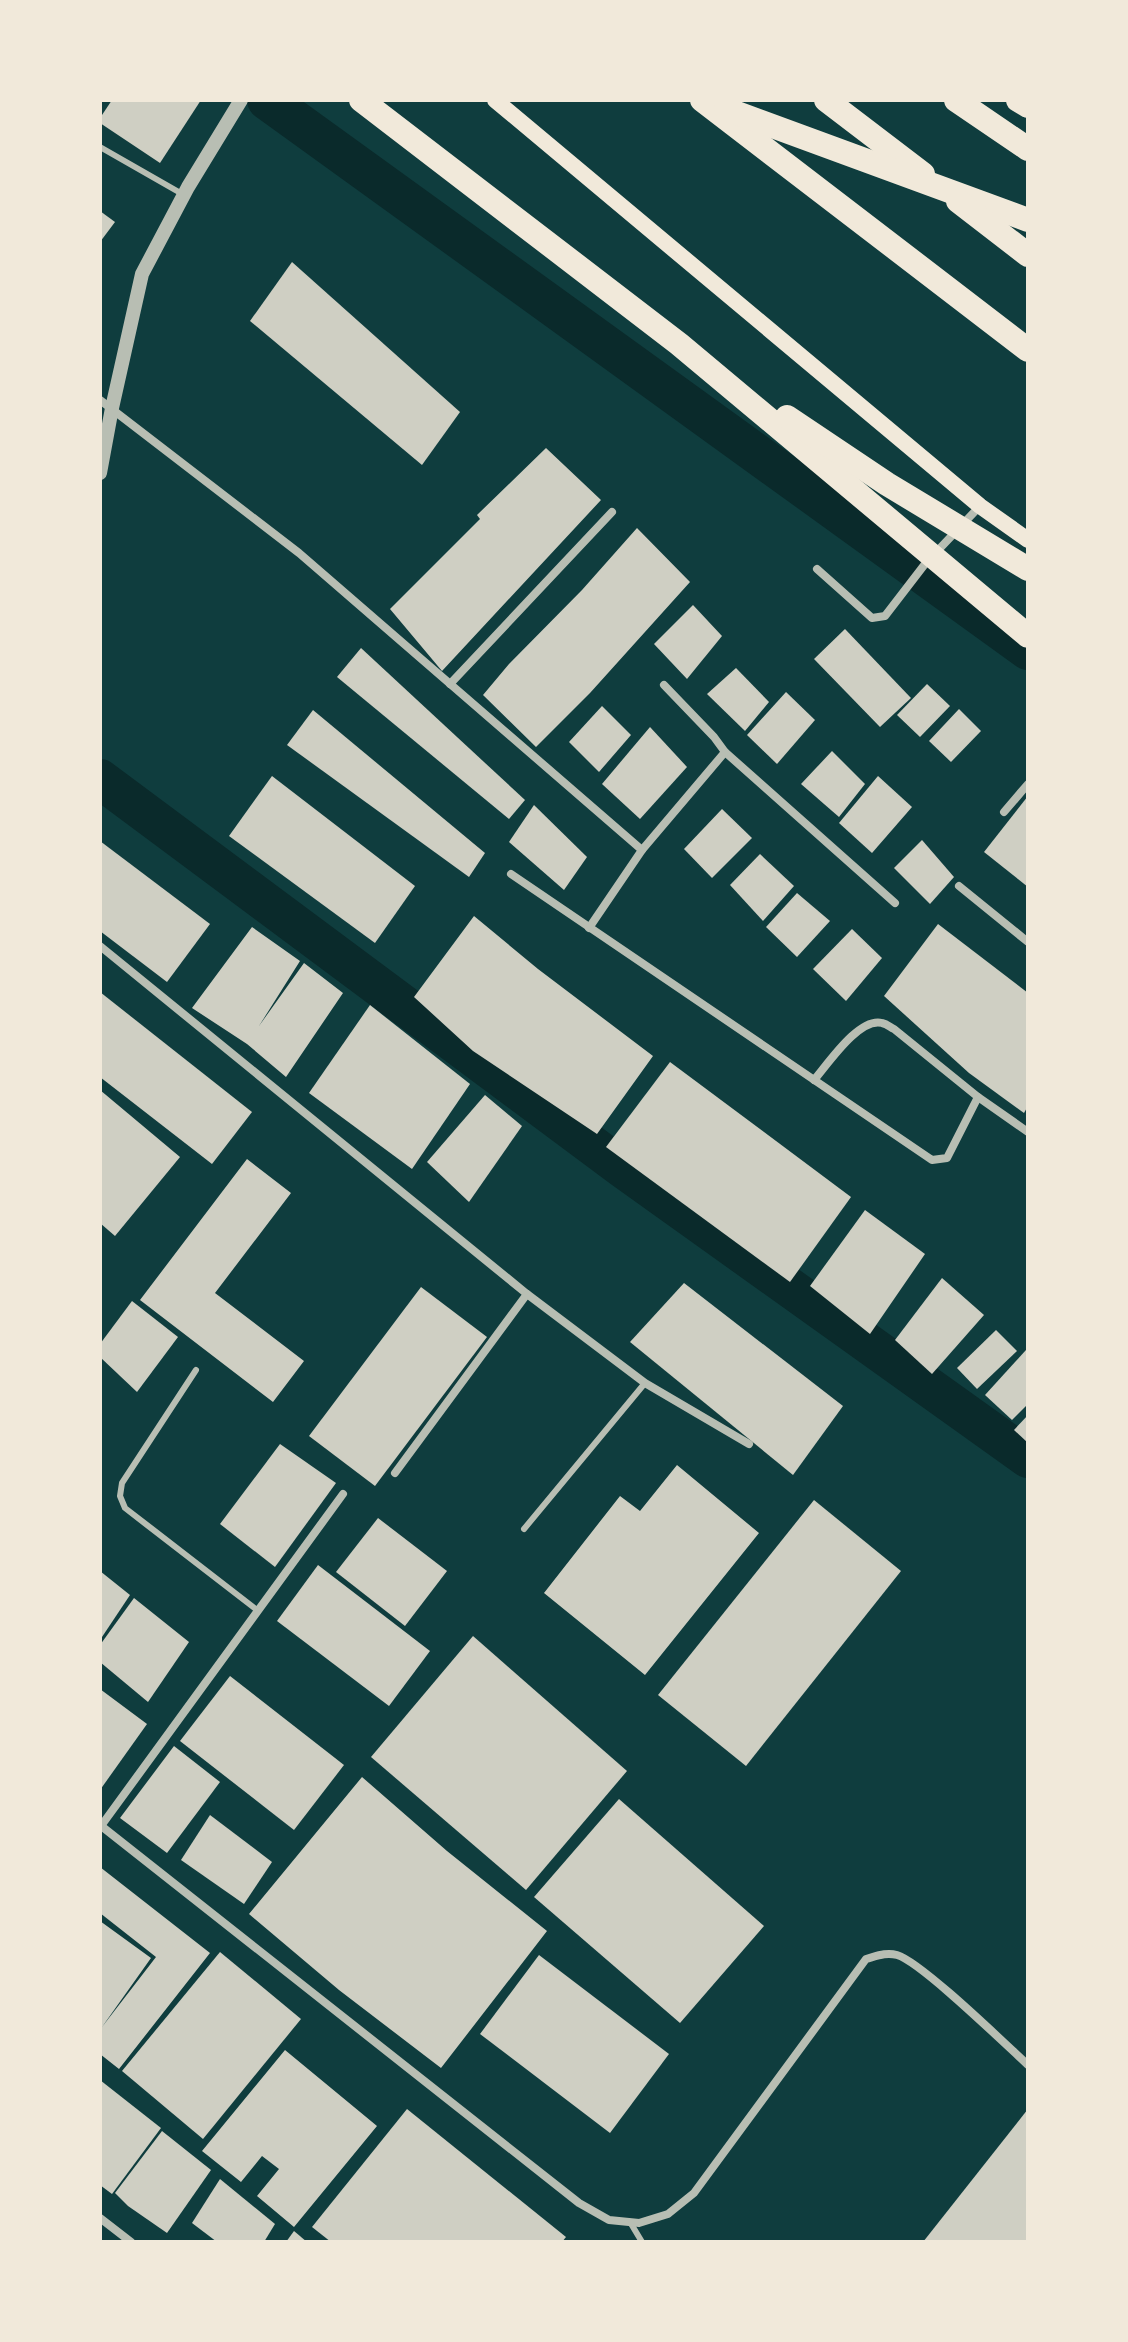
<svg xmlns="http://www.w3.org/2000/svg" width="1128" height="2342" font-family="Poppins,sans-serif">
<rect width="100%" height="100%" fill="#0f3d3e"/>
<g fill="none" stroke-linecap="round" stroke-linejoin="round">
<g stroke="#0a2a2b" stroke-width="40">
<path d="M267,100L1028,650"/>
<path d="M100,779L624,1169L1028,1458"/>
</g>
</g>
<g fill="#cfcfc3">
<path d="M112,100H201L160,163L100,123V118Z"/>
<path d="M100,211L115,222L100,242Z"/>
<path d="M292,262L460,412L422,465L250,321Z"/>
<path d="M546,448L601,500L442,671L390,609L480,519L477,515Z"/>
<path d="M637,528L690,582L590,693L536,747L483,695L509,664L582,590Z"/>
<path d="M693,605L722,636L687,679L654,644Z"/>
<path d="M845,629L911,698L880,727L814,659Z"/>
<path d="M361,648L525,800L509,819L337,677Z"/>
<path d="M736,668L769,702L745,731L707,694Z"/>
<path d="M927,684L950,706L920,737L897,715Z"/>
<path d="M786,692L815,720L777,764L747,735Z"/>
<path d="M602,706L631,735L599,772L569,742Z"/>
<path d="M959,709L981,731L951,762L929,741Z"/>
<path d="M313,710L485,853L469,877L287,745Z"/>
<path d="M650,727L687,767L640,819L602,784Z"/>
<path d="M832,751L865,784L839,817L801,784Z"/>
<path d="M272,776L415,886L375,943L229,836Z"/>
<path d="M878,776L912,807L872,853L839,823Z"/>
<path d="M1028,796V887L984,852Z"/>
<path d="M534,805L587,857L564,890L509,842Z"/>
<path d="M722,809L752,838L712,878L684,849Z"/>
<path d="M922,840L954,877L930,904L894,868Z"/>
<path d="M100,841L210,924L167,982L100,931Z"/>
<path d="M760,854L794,886L763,921L730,885Z"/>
<path d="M797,893L830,921L797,957L766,927Z"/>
<path d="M474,916L538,969L653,1056L597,1134L473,1051L414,997Z"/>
<path d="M938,924L1028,993V1106L1024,1113L969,1073L884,996Z"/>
<path d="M252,927L300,961L259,1026L304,963L343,993L286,1077L247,1044L192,1008Z"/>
<path d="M852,929L882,958L846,1001L813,969Z"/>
<path d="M100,992L252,1112L212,1164L100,1077Z"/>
<path d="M370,1005L470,1084L412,1169L309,1093Z"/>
<path d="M670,1062L851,1197L790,1282L606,1147Z"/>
<path d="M100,1090L180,1157L115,1236L100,1223Z"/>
<path d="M485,1095L522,1126L469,1202L427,1162Z"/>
<path d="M247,1159L291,1193L215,1293L304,1361L273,1402L140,1300Z"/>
<path d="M865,1210L925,1254L870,1334L810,1286Z"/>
<path d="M942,1278L984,1315L932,1374L895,1340Z"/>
<path d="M684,1283L843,1406L793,1475L630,1342Z"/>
<path d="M421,1287L487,1337L375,1486L309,1436Z"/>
<path d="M132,1301L178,1337L137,1392L100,1357V1344Z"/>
<path d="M996,1330L1017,1351L977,1389L957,1368Z"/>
<path d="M1026,1350L1028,1404L1012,1420L985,1395Z"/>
<path d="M1028,1415V1443L1014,1430Z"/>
<path d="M280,1444L336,1483L275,1567L220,1524Z"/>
<path d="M677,1465L759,1533L645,1675L544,1593L620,1496L640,1511Z"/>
<path d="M814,1500L901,1571L746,1766L658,1695Z"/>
<path d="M378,1518L447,1571L405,1626L336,1572Z"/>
<path d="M318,1565L430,1651L389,1706L277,1621Z"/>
<path d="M100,1571L130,1595L100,1640Z"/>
<path d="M134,1598L189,1642L148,1702L100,1662V1645Z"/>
<path d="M473,1636L627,1771L526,1890L371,1757Z"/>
<path d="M230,1676L344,1765L294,1830L180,1741Z"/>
<path d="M100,1689L147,1724L100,1790Z"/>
<path d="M174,1746L220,1782L167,1853L120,1818Z"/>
<path d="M362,1777L447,1851L547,1931L441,2068L339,1990L249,1914Z"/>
<path d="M619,1799L764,1926L680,2023L534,1897Z"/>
<path d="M210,1815L272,1862L244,1904L181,1860Z"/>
<path d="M100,1867L210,1953L119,2069L100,2054V1921L151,1958L102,2027L156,1957L100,1913Z"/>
<path d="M220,1952L301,2019L203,2139L122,2071Z"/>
<path d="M539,1955L669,2054L610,2133L480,2034Z"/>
<path d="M285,2050L377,2126L294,2227L257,2196L279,2169L262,2156L241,2182L202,2151Z"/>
<path d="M100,2080L161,2128L112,2194L100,2185Z"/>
<path d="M407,2109L566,2237L562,2242H331L312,2227Z"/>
<path d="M1028,2109V2242H923Z"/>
<path d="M162,2131L211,2170L167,2233L128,2206L115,2193Z"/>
<path d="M220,2179L275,2224L264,2242H217L192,2223Z"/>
<path d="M294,2231L307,2242H286Z"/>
</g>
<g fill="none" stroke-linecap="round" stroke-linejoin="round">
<g stroke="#b8beb3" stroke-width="6">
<path d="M100,147L184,195"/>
<path d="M196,1370L122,1483L120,1496L125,1508L257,1610"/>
<path d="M524,1529L645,1383"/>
<path d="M630,2222L642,2242"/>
</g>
<g stroke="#b8beb3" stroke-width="8">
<path d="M100,400L299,553L642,850L725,752L895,903"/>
<path d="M817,569L872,618L885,616L925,564L980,506"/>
<path d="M450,684L612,512"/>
<path d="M664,685L714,737L725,752"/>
<path d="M1004,812L1028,784"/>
<path d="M511,874L932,1160L947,1158L978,1097"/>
<path d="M959,886L1028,942"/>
<path d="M589,928L642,850"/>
<path d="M100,946L527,1294L645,1383L749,1444"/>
<path d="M814,1080C828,1064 859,1017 882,1023C887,1024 890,1027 894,1029L978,1097L1028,1132"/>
<path d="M395,1473L527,1294"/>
<path d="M100,1825L579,2203L609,2220L639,2223L668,2214L694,2193L866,1959C877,1956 886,1952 897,1955C921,1962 1004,2043 1028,2065"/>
<path d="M101,1826L343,1494"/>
<path d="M100,2218L131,2242"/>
</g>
<path stroke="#b8beb3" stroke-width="14" d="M100,473L112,408L142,274L188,187L241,100"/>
<path stroke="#f1e9da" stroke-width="16" d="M495,100L980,506L1028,540"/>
<g stroke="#f1e9da" stroke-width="24">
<path d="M361,100L679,344L1028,636"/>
<path d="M702,100L1028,350"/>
<path d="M826,100L923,174"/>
<path d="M956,100L1028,149"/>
<path d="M1018,100L1028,106"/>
<path d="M726,109L1028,220"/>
<path d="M958,201L1028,255"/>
<path d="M787,417L887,484L1028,569"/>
</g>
</g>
<rect width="1128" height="2342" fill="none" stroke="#f1e9da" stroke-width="204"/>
</svg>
